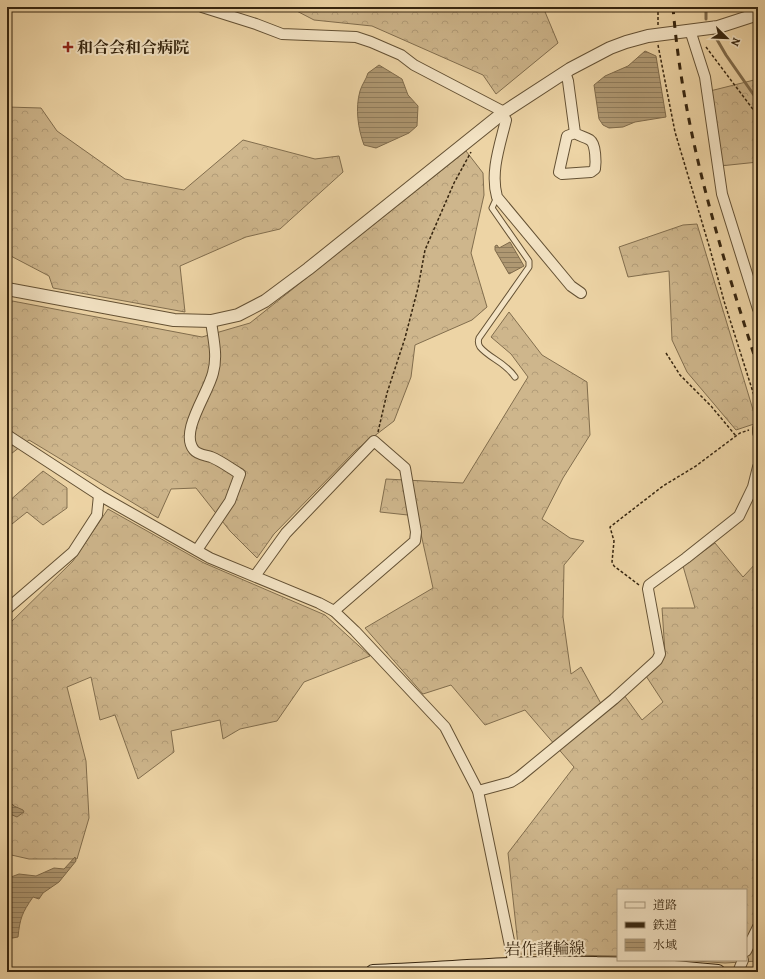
<svg xmlns="http://www.w3.org/2000/svg" width="765" height="979" font-family="Alegreya,'Noto Serif JP',serif">
<defs>
<pattern id="forest-crowns" width="20" height="18" patternUnits="userSpaceOnUse"><rect width="20" height="18" fill="#ceb68c"/><path d="M2 6a3 3 0 1 1 6 0M12 15a3 3 0 1 1 6 0" fill="none" stroke="#b29c78"/></pattern>
<pattern id="water-rules" width="6" height="5" patternUnits="userSpaceOnUse"><rect width="6" height="5" fill="#af9872"/><path d="M0 2.5h6" fill="none" stroke="#8f7c5c"/></pattern>
</defs>
<rect width="100%" height="100%" fill="#edd4a5"/>
<filter id="stains"><feTurbulence type="fractalNoise" baseFrequency=".005" numOctaves="4"/><feColorMatrix values="0 0 0 0 .2 0 0 0 0 .09 0 0 0 0 .02 0 0 0 .5 -.17"/></filter>
<radialGradient id="worn" r=".72"><stop offset=".6" stop-color="#630" stop-opacity="0"/><stop offset="1" stop-color="#630" stop-opacity=".3"/></radialGradient>
<g fill="url(#forest-crowns)" stroke="#826e4e">
<path d="M289,7H543L558,43L496,94L483,75L372,26L314,20Z"/>
<path d="M758,79V162L720,166L710,91Z"/>
<path d="M7,107L41,108L57,131L125,179L184,190L243,140L315,159L339,156L343,172L280,229L246,237L180,266L185,312L53,288L49,276L7,254Z"/>
<path d="M466,151L483,173L484,195L471,253L487,307L472,320L415,345L411,377L394,421L356,450L274,534L257,558L230,531L196,488L171,489L158,518L29,440L7,457V300L202,337L250,323Z"/>
<path d="M697,224L757,423L736,430L687,372L672,340L669,271L628,277L619,247L683,225Z"/>
<path d="M509,312L542,355L587,382L590,435L563,478L542,519L570,538L584,541L564,565L563,617L571,674L581,667L605,711L624,695L642,720L663,702L646,676L665,653L662,608H695L683,566L715,543L743,577L758,561V961L725,963L682,960H746V890H618V956L519,954L508,853L574,767L525,710L485,725L451,685L423,694L365,628L433,588L417,516L380,512L386,479L463,483L528,377L511,354L491,337Z"/>
<path d="M43,471L67,488V508L43,525L27,512L7,528V503Z"/>
<path d="M108,509L204,563L325,615L370,656L304,682L277,721L240,729L223,739L220,720L171,731L174,752L138,779L115,715L100,720L91,677L67,687L86,761L89,818L77,859H29L7,854V626L73,561Z"/>
</g>
<g fill="url(#water-rules)" stroke="#7f6a4a">
<path d="M645,51L656,56L666,117L635,122L623,127L609,128L603,125L599,119L594,85L605,76L628,66Z"/>
<path d="M379,65L402,79L408,95L418,106L417,126L409,133L376,148L364,145C358,129 355,108 360,91C362,84 366,80 368,73Z"/>
<path d="M510,242L524,266L509,274L495,250V246L497,245L499,248Z"/>
<path d="M7,799L14,806L23,810L24,812L17,817L10,814L7,816Z"/>
<path d="M75,857L76,861L59,882L43,893L39,899L33,897C22,913 20,918 18,937L7,939V876L11,877L19,874L36,876L54,868L64,869Z"/>
</g>
<g fill="none" stroke-linecap="round" stroke-linejoin="round">
<g stroke="#7f6a4a" stroke-width="3">
<path d="M706,7V19"/>
<path d="M712,31L726,55L758,101"/>
</g>
<defs>
<path id="service" d="M497,197L492,208L529,261V267L479,338C478,341 478,344 480,347C490,359 504,361 515,377"/>
<g id="minor">
<path d="M202,7L256,24L282,34L356,37L371,42L401,55L414,65L504,112"/>
<path d="M690,30L705,77L722,194L758,309"/>
<path d="M565,72L568,81L575,133C579,136 585,137 590,140C596,144 596,163 595,169L591,172L562,174L559,172L567,136L575,133"/>
<path d="M502,114L506,120C500,145 490,172 497,197L571,286L581,293"/>
<path d="M758,428V433"/>
<path d="M7,435L99,495L210,558L319,603L334,611L355,631L445,727L478,791L514,965"/>
<path d="M197,550L230,501L240,474C230,468 221,461 211,457C205,455 198,455 194,450C179,432 208,394 213,373C218,356 213,338 211,321"/>
<path d="M255,576L286,533L374,441L405,468L416,532L415,541L334,611"/>
<path d="M7,609L73,552L97,515L99,495"/>
<path d="M478,791L511,782L519,777L614,699L657,660L660,654L648,589L649,585L686,558L739,516L753,487L758,467"/>
<path d="M746,951L758,927"/>
<path d="M738,972L743,960"/>
</g>
<path id="tertiary" d="M7,289L174,320L211,321L238,315L265,301L308,269L504,112L570,69L610,48L626,42L648,36L718,27L758,14"/>
<path id="secondary" d="M373,972C448,969 522,962 597,964C638,964 678,968 718,972"/>
</defs>
<use href="#service" stroke="#645134" stroke-width="7"/>
<use href="#minor" stroke="#645134" stroke-width="12"/>
<use href="#tertiary" stroke="#645134" stroke-width="14"/>
<use href="#secondary" stroke="#36250f" stroke-width="16"/>
<g stroke="#36250f" stroke-width="1.5" stroke-dasharray="3 2" stroke-linecap="butt">
<path d="M658,25V7"/>
<path d="M658,45L675,132L710,249L724,301L758,408"/>
<path d="M706,47L758,116"/>
<path d="M666,353L680,375L711,406L736,436"/>
<path d="M378,432L387,393L405,338L418,288L425,250L454,183L471,152"/>
<path d="M639,585L614,566L612,562L614,541L610,527L663,486L696,466L740,433L749,430"/>
</g>
<use href="#service" stroke="#f3e3c4" stroke-width="5"/>
<use href="#minor" stroke="#f3e3c4" stroke-width="10"/>
<use href="#tertiary" stroke="#f3e3c4" stroke-width="12"/>
<use href="#secondary" stroke="#f3e3c4" stroke-width="14"/>
<path stroke="#36250f" stroke-width="3" stroke-dasharray="7 7" stroke-linecap="butt" d="M673,7C683,132 720,249 758,367"/>
</g>
<path fill="#8f2418" stroke="#f3e3c4" stroke-width="1.5" d="M66 41h4v4h4v4h-4v4h-4v-4h-4v-4h4z"/>
<g text-anchor="middle" stroke-width="4" stroke-linejoin="round" paint-order="stroke">
<g font-size="16" font-weight="bold" fill="#36250f" stroke="#f3e3c4" text-anchor="start">
<text x="77" y="53">和合会和合病院</text>
</g>
<g font-size="16" fill="#36250f" stroke="#f3e3c4">
<text transform="translate(545 948) rotate(-1)" y="6">岩作諸輪線</text>
</g>
</g>
<rect width="765" height="979" fill="none" stroke="#edd4a5" stroke-width="24"/>
<rect x="8" y="8" width="749" height="963" fill="none" stroke="#36250f" stroke-width="2"/>
<rect x="12" y="12" width="741" height="955" fill="none" stroke="#36250f"/>
<rect x="617" y="889" width="130" height="72" fill="#f3e3c4" stroke="#a7977c"/>
<rect x="625" y="902" width="20" height="6" fill="#f3e3c4" stroke="#a7977c"/>
<text x="653" y="909" font-size="12" fill="#36250f">道路</text>
<rect x="625" y="922" width="20" height="6" fill="#36250f" stroke="#a7977c"/>
<text x="653" y="929" font-size="12" fill="#36250f">鉄道</text>
<rect x="625" y="939" width="20" height="12" fill="url(#water-rules)" stroke="#a7977c"/>
<text x="653" y="949" font-size="12" fill="#36250f">水域</text>
<g transform="translate(727 38) rotate(113)" stroke="#f3e3c4" stroke-width="3" paint-order="stroke">
<path d="M0-3L7 15L0 10L-7 15Z" fill="#36250f"/>
<text y="-6" font-size="11" font-weight="bold" text-anchor="middle" fill="#36250f">N</text>
</g>
<rect width="100%" height="100%" filter="url(#stains)"/>
<rect width="100%" height="100%" fill="url(#worn)"/>
</svg>
